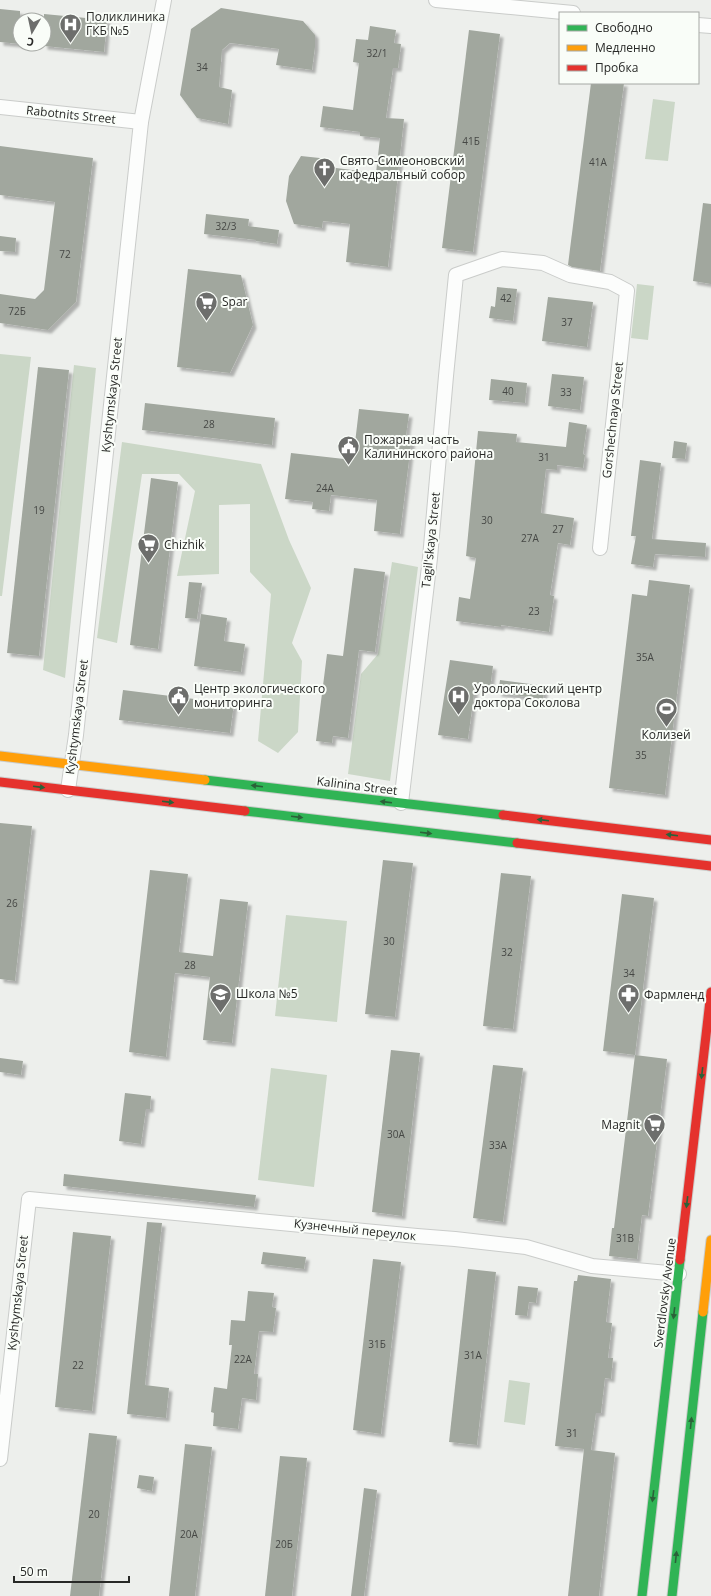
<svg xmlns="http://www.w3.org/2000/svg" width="711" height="1596" font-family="'Open Sans',sans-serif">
<defs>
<filter id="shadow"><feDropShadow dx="3.5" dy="3.5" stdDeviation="1" flood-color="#0004"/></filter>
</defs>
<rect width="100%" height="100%" fill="#edefec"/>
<g fill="#cbd7c7">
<path d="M653,99L675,102L668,161L645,159Z"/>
<path d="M637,284L654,286L648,340L631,338Z"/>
<path d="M0,354L31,357L2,596H0Z"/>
<path d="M74,365L96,368L65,678L43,670Z"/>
<path d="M122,442L261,464L289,540L311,588L292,643L302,661L298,732L278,753L258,741L271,594L250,572V504L219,505V574L177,576L195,491L179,474H142L117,643L97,638Z"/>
<path d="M392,562L418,567L390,781L348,774L361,674L378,654Z"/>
<path d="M286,915L347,921L337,1022L275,1016Z"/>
<path d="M271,1068L327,1075L314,1187L258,1180Z"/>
<path d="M509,1380L530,1383L525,1425L504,1422Z"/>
</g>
<g fill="#a1a79e" filter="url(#shadow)">
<path d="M221,8L303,21L315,35V47L312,70L276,65L279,49L230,43L222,50L219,87L232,90L228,124L197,118L180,95L191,29Z"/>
<path d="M0,9L20,11V44L0,42Z"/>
<path d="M44,14L107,20L104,52L44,46Z"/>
<path d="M370,26L396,30L394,43L401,44L398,68H393L386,118L404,119L388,267L346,262L350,224L323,221L322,228L294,224L286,201L289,176L301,156L329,159L328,167L376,173L380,138L360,136V132L320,127L323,106L353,110L359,63L353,62L356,39L368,40Z"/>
<path d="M469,30L500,34L473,252L442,248Z"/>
<path d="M591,83H624L600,271L572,267L568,265Z"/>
<path d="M0,146L93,158L76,302L48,330L0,323V294L35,299L44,290L55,202L0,195Z"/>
<path d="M703,203L711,204V284L693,281Z"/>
<path d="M206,214L249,219L248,226L279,230L277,244L256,241V240L204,234Z"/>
<path d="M0,236L16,238L15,252L0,251Z"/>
<path d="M188,269L241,275L253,325L230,373L177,367Z"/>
<path d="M497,287L517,289L513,321L489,318L491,306L495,307Z"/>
<path d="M548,297L593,302L587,347L542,341Z"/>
<path d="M38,367L69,370L39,656L7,653Z"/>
<path d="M552,374L584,377L580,410L548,406Z"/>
<path d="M491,379L527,383L525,403L489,400Z"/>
<path d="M145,403L275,418L272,445L142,430Z"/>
<path d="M359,409L409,414L406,436H412L400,534L374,531L377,500L331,495L329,511L312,509L313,502L285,499L291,453L353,460Z"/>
<path d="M569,422L587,425L583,454L585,455L583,468L557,465V470L546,469L541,513L574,518L570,545L558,543L550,595L554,596L549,632L501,625V627L456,621L459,597L470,599L476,558L466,556L478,431L517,434L516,442L566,447Z"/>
<path d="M674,441L687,443L685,459L672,458Z"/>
<path d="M640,460L661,463L652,539L706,543L705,557L655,554L653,567L631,564L636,536H631Z"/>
<path d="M151,478L178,482L158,649L130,645Z"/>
<path d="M354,568L385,572L375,652L359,650L348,738L333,736L332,743L316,741L327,654L343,656Z"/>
<path d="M649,580L690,585L665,795L609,788L632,594L647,596Z"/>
<path d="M189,582L202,583L197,619L185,618Z"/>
<path d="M201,614L227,618L224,641L245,644L241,672L194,666Z"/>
<path d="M450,660L493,666L490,689L475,687L468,739L438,735Z"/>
<path d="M500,680L545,686L543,699L498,693Z"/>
<path d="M123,690L234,704L230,733L119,720Z"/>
<path d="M0,823L32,826L15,981L0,979Z"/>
<path d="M383,860L413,863L395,1017L365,1014Z"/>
<path d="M150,870L188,874L179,952L213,956L220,899L248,902L232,1043L203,1040L210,977L175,973L166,1057L129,1052Z"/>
<path d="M501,873L531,876L513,1029L483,1026Z"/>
<path d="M622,894L654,898L635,1055L603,1051Z"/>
<path d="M391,1050L420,1053L402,1216L372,1212Z"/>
<path d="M635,1055L667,1059L648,1216L642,1215L637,1259L609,1256L612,1228H614Z"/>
<path d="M0,1058L23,1061L21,1075L0,1072Z"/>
<path d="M493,1065L523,1068L503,1222L473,1218Z"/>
<path d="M125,1093L151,1096L150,1109H146L141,1144L119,1141Z"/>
<path d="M64,1174L256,1195L254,1207L63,1186Z"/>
<path d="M147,1222L162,1223L145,1385L169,1388L166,1418L127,1414Z"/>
<path d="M73,1232L111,1236L92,1411L55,1407Z"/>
<path d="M263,1252L306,1257L304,1269L261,1264Z"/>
<path d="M373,1259L401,1262L381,1434L353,1430Z"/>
<path d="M468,1269L496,1272L477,1445L449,1442Z"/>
<path d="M578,1275L611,1279L606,1322L612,1323L608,1358H613L611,1379L605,1378L601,1413H596L591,1450L615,1453L599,1596H568L584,1449L555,1446L574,1281H577Z"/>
<path d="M518,1286L538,1288L536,1303L529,1302L527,1316L515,1315Z"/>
<path d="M248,1291L274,1293L272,1307L276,1308L273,1332L259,1331L254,1374H258L256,1400L242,1398L238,1429L213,1426L214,1413L211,1412L214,1387L227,1389L232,1345H229L231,1320L245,1321Z"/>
<path d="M89,1433L117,1436L99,1596H70Z"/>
<path d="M185,1444L212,1447L195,1596H169Z"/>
<path d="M280,1456L307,1458L292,1596H265Z"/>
<path d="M139,1475L154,1477L152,1491L137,1488Z"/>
<path d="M364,1488L377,1490L364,1596H351Z"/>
</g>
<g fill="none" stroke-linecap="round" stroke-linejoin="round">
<defs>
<g id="street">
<path d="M436,0L573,13"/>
<path d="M698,25L711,26"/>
<path d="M0,107L141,122"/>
<path d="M68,790L76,735L141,122L164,0"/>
<path d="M401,803L430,558L446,376L456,275L502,259L543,263L570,275L610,282L627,291L600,548"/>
<path d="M0,1459L29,1199L417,1236L455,1239L526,1247L592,1266L679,1274"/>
</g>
<g id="fast">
<path d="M205,780L503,815"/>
<path d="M245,811L517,843"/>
<path d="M642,1596L680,1260"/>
<path d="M672,1596L703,1312"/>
</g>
<g id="slow">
<path d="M0,756L205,780"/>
<path d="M703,1312L711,1240"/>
</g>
<g id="jam">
<path d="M0,782L245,811"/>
<path d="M503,815L711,840"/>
<path d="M517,843L711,866"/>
<path d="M680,1260L711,992"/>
</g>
</defs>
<use href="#street" stroke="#caccca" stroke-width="16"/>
<use href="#fast" stroke="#caccca" stroke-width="11"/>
<use href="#slow" stroke="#caccca" stroke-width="11"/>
<use href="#jam" stroke="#caccca" stroke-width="11"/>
<use href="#street" stroke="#fcfdfc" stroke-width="14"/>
<use href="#fast" stroke="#30b455" stroke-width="9"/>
<use href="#slow" stroke="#ff9f0a" stroke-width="9"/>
<use href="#jam" stroke="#e5322d" stroke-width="9"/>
</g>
<defs><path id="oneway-solid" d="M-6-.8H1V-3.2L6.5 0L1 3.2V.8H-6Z"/></defs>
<g fill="#2b6139">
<use href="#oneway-solid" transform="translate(257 786) rotate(-173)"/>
<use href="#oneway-solid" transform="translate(39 787) rotate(7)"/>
<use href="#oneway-solid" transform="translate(168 802) rotate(7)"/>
<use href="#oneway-solid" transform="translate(386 802) rotate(-173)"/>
<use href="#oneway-solid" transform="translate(297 817) rotate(7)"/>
<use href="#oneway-solid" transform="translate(543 820) rotate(-173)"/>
<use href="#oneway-solid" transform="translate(426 833) rotate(7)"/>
<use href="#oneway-solid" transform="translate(672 835) rotate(-173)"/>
<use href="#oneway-solid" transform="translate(702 1073) rotate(97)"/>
<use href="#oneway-solid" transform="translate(687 1202) rotate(97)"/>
<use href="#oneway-solid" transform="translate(674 1313) rotate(97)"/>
<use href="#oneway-solid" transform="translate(691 1423) rotate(-84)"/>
<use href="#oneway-solid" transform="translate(653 1496) rotate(97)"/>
<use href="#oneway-solid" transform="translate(676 1557) rotate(-84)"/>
</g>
<defs>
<symbol id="hospital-pin" viewBox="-11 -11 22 30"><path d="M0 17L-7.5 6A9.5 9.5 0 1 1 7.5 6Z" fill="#6d6e6c" stroke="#f9fdf8"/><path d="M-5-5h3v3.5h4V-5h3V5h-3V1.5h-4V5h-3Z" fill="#fff"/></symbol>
<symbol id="church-pin" viewBox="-11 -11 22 30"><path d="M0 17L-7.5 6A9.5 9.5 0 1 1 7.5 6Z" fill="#6d6e6c" stroke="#f9fdf8"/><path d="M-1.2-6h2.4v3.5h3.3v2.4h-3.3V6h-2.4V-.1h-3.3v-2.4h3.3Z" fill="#fff"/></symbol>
<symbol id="supermarket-pin" viewBox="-11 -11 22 30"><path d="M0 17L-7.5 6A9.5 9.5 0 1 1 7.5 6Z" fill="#6d6e6c" stroke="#f9fdf8"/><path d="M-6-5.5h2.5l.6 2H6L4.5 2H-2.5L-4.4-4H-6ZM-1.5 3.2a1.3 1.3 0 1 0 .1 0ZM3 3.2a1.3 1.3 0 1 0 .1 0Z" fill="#fff"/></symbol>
<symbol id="civic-pin" viewBox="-11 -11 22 30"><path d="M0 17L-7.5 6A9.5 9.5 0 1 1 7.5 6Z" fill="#6d6e6c" stroke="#f9fdf8"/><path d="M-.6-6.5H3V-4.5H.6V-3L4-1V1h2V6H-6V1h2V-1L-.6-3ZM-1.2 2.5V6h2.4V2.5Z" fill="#fff"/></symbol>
<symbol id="stadium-pin" viewBox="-11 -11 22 30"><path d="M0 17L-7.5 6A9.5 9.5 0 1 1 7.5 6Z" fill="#6d6e6c" stroke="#f9fdf8"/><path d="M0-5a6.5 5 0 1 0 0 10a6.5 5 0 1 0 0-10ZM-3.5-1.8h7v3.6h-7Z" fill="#fff"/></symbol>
<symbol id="school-pin" viewBox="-11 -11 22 30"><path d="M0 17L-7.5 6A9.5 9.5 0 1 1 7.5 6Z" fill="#6d6e6c" stroke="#f9fdf8"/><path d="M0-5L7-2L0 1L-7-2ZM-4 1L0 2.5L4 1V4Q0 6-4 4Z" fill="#fff"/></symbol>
<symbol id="pharmacy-pin" viewBox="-11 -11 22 30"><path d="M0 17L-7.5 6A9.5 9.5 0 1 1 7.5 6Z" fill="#6d6e6c" stroke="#f9fdf8"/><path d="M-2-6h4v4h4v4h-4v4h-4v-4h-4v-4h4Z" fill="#fff"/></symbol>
</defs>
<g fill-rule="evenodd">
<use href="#hospital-pin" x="58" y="12" width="25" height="34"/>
<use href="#church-pin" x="312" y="156" width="25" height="34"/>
<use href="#supermarket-pin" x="194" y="290" width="25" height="34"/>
<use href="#civic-pin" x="336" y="434" width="25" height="34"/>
<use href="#supermarket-pin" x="136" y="532" width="25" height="34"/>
<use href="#civic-pin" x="166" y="684" width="25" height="34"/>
<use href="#hospital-pin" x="446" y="684" width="25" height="34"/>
<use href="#stadium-pin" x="654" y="696" width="25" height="34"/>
<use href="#school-pin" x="208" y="982" width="25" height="34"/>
<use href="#pharmacy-pin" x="616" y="982" width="25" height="34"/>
<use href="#supermarket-pin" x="642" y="1112" width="25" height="34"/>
</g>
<g text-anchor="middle" stroke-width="4" stroke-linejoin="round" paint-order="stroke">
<g font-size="10" fill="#464845">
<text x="377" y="57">32/1</text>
<text x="202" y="71">34</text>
<text x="471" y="145">41Б</text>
<text x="598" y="166">41А</text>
<text x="226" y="230">32/3</text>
<text x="65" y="258">72</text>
<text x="506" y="302">42</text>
<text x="17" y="315">72Б</text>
<text x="567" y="326">37</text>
<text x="508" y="395">40</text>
<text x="566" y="396">33</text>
<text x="209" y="428">28</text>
<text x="544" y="461">31</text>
<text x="325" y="492">24А</text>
<text x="39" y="514">19</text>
<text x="487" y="524">30</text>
<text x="558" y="533">27</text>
<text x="530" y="542">27А</text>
<text x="534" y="615">23</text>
<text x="645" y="661">35А</text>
<text x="641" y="759">35</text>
<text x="12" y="907">26</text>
<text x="389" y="945">30</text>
<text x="507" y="956">32</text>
<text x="190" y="969">28</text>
<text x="629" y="977">34</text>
<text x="396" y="1138">30А</text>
<text x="498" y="1149">33А</text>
<text x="625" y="1242">31В</text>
<text x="377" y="1348">31Б</text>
<text x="473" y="1359">31А</text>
<text x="243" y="1363">22А</text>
<text x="78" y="1369">22</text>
<text x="572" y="1437">31</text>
<text x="94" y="1518">20</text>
<text x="189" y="1538">20А</text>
<text x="284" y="1548">20Б</text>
</g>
<g font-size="12" fill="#282927" stroke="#f9fdf8" text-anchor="start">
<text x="86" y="21">Поликлиника<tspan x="86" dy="14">ГКБ №5</tspan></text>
<text x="340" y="165">Свято-Симеоновский<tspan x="340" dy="14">кафедральный собор</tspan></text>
<text x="222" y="306">Spar</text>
<text x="364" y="444">Пожарная часть<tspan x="364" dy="14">Калининского района</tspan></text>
<text x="164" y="549">Chizhik</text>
<text x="194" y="693">Центр экологического<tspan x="194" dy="14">мониторинга</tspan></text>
<text x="474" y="693">Урологический центр<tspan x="474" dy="14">доктора Соколова</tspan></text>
<text x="666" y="739" text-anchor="middle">Колизей</text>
<text x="236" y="998">Школа №5</text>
<text x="644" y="999">Фармленд</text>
<text x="640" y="1129" text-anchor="end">Magnit</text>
</g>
<g font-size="12" fill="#282927" stroke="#f9fdf8">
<text transform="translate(71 115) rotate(6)" y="4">Rabotnits Street</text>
<text transform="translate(112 395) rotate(-84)" y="4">Kyshtymskaya Street</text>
<text transform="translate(613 420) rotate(-84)" y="4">Gorshechnaya Street</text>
<text transform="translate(431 540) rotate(-84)" y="4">Tagil'skaya Street</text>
<text transform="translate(77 717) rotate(-83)" y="4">Kyshtymskaya Street</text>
<text transform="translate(357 786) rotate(7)" y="4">Kalinina Street</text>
<text transform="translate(355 1230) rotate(6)" y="4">Кузнечный переулок</text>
<text transform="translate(18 1293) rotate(-84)" y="4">Kyshtymskaya Street</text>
<text transform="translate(665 1293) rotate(-83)" y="4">Sverdlovsky Avenue</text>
</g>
</g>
<rect x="559" y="12" width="140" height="72" fill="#f9fdf8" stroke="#a5a8a4"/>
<rect x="567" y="25" width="20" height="6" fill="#30b455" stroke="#a5a8a4"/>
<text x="595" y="32" font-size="12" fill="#282927">Свободно</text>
<rect x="567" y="45" width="20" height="6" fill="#ff9f0a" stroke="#a5a8a4"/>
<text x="595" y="52" font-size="12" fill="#282927">Медленно</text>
<rect x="567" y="65" width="20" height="6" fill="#e5322d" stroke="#a5a8a4"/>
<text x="595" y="72" font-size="12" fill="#282927">Пробка</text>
<g transform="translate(32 32) rotate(189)"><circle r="19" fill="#f9fdf8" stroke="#a5a8a4"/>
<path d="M0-3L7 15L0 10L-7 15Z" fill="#6d6e6c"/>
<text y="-6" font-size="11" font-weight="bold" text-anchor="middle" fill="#282927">С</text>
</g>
<path d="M14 1576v6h115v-6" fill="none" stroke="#282927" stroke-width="2"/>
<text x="20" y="1576" font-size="12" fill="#282927" stroke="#f9fdf8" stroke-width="3" paint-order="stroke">50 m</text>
</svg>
